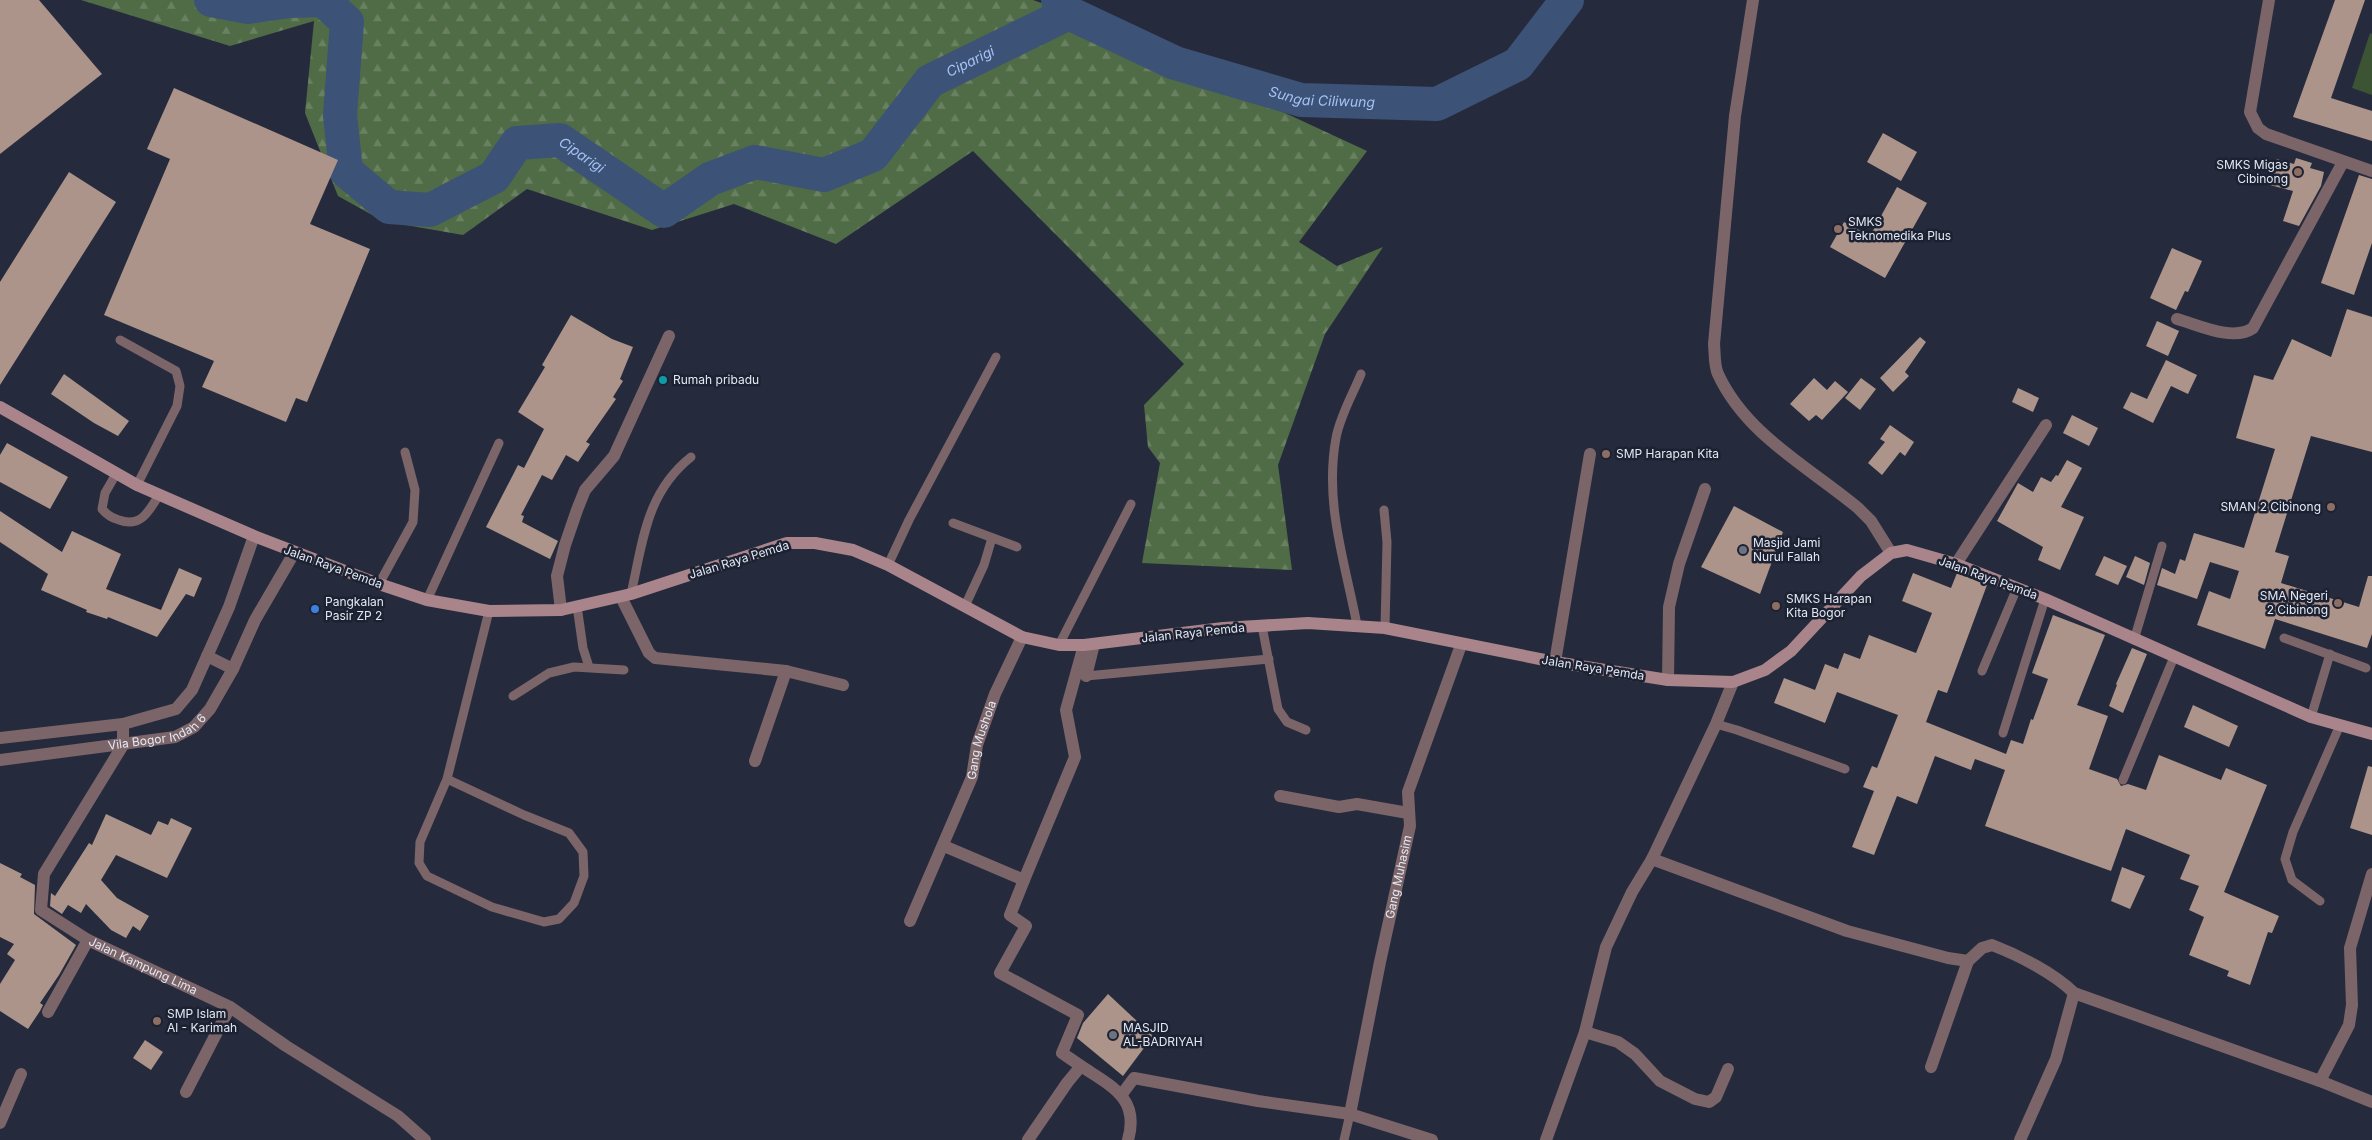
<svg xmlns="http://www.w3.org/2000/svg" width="2372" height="1140" font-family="Inter,sans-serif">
<defs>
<pattern id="forest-firs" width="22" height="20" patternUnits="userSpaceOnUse" patternTransform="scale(1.25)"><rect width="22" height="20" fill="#506c46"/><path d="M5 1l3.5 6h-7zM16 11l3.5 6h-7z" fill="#698161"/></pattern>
</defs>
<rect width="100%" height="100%" fill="#252b3d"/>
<path fill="url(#forest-firs)" d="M81,0H1033L1069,13L1367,151L1299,242L1337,266L1383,247L1325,334L1278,465L1292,570L1142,563L1160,463L1148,447L1144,405L1184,364L973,151L836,244L734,204L652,230L527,189L463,235L383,221L338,196L305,113L314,21L230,46Z"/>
<path fill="#3c5334" d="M2370,33L2372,34V95L2352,88Z"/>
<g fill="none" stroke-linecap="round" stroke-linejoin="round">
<g stroke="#3c5277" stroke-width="34">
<path id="s1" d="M211,0L248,7L290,1L323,0L347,22L340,115L346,171L389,207L430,210L494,177L517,143L560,140L664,211L710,179L755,162L824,175L873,155L930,81L1069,13"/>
<path id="s2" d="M1058,0L1069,13L1175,63L1301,100L1437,104L1518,64L1567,0"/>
</g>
</g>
<g fill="#ad948a">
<path d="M0,0H39L102,74L0,154Z"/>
<path d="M2335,0H2365L2331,98L2372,111V141L2293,117Z"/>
<path d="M174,88L338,160L310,224L370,249L307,402L296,398L286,422L202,387L214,361L104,315L170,159L147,149Z"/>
<path d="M1883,133L1917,152L1901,181L1867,162Z"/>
<path d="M2296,158L2312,163L2310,168L2324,172L2321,186L2299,226L2283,221L2293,191L2270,185L2277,159L2294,164Z"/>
<path d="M69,172L116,202L0,385V282Z"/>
<path d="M2359,175L2372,179V243L2354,295L2321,283Z"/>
<path d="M1897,187L1927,203L1885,278L1830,247L1844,222L1870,236Z"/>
<path d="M2172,248L2202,261L2188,292L2185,291L2176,310L2150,298Z"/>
<path d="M2347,309L2372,317V452L2311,436L2275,552L2289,556L2281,583L2359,607L2368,576H2372V634L2367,648L2275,619L2265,649L2197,625L2209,591L2230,599L2239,571L2210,562L2197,599L2157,585L2162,568L2175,574L2180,559L2185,561L2194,533L2244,548L2275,449L2236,438L2254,375L2273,380L2292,339L2331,357Z"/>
<path d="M571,315L612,339L633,347L620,379L623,381L613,397L616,399L586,442L590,444L578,462L566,455L552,480L542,475L521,515L524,516L522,522L558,541L550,559L486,527L518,465L524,468L544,429L518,412L545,367L542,365Z"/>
<path d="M2157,321L2179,331L2168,356L2146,346Z"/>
<path d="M1920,337L1926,342L1905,372L1909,376L1893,392L1880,378Z"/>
<path d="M2166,360L2197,375L2188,394L2171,386L2153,423L2123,408L2131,392L2147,399Z"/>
<path d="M64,374L129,421L118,436L94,423L51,394Z"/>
<path d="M1814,378L1827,390L1835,381L1848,392L1822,420L1816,415L1809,421L1790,404Z"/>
<path d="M1861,378L1876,389L1860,410L1845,398Z"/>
<path d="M2018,388L2039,398L2033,412L2012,402Z"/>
<path d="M2072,415L2098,428L2089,446L2063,433Z"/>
<path d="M1890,425L1914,442L1905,456L1900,452L1882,475L1868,463L1885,442L1880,439Z"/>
<path d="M7,443L68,477L50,509L0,482V455Z"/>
<path d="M2067,460L2082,468L2061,507L2084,517L2060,570L2038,560L2043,547L1997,521L2018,483L2033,492L2041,477L2051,482L2056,475L2058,476Z"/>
<path d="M1734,506L1783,532L1760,594L1701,567Z"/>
<path d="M0,511L62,552L72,531L121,554L106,589L161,610L179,568L202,578L194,597L186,594L157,637L108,617L107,619L86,612L87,610L41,590L48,574L0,542Z"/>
<path d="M2104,556L2127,566L2118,585L2095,575Z"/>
<path d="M2135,556L2150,563L2144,585L2126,577Z"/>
<path d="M1913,573L1951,588L1957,573L1987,585L1947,693L1938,690L1926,722L2006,754L2011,740L2023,744L2031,719L2033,720L2048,679L2032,673L2053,615L2105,635L2077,705L2108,716L2089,769L2117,779L2121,786L2128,784L2146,790L2159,755L2221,780L2226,768L2267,785L2224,892L2279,916L2272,933L2268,932L2250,985L2227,976L2229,971L2189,955L2204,917L2189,910L2199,886L2180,879L2190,855L2126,829L2111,871L1985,826L2005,770L1975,759L1971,770L1935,756L1917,804L1897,796L1874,855L1852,847L1874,791L1863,787L1872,766L1877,768L1898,715L1837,692L1825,723L1774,703L1784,678L1815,690L1825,664L1838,669L1844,653L1860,659L1869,635L1916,653L1932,613L1902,601Z"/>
<path d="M2132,648L2147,654L2123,713L2109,706L2117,685L2116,684Z"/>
<path d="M2193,705L2238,726L2229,747L2184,727Z"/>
<path d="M2368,766L2372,767V835L2350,828Z"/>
<path d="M106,814L151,835L158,821L168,825L171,818L192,828L167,878L116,855L101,880L117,898L149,916L140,931L133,926L126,938L111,930L86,904L81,913L68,905L62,914L50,906L51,893L55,896L89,843L92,845Z"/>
<path d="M0,863L22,874L20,877L35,885L34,914L76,945L59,975L40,1003L43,1005L40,1011L28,1029L0,1011V984L15,960L7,954L14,944L0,937Z"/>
<path d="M2122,867L2145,876L2130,909L2111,901Z"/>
<path d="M1108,994L1153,1036L1123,1076L1077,1038L1083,1023Z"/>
<path d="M145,1040L163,1052L151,1070L133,1058Z"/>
</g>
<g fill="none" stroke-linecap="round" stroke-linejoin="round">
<g stroke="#7c6569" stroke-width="9">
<path d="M120,340L176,371L180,386L177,406L137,485"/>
<path d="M116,474L105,493L102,509C107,515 112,518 119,520C141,528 149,511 159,495"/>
<path d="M1384,510L1387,542L1385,628"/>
<path d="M953,523L1017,547"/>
<path d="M888,565L909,520L996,357"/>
<path d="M379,584L413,522L415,490L405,452"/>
<path d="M631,594C643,541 646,493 691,457"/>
<path d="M427,600L499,443"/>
<path d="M577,606L583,648L589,667"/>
<path d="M965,606L984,565L992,538"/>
<path d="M1357,625C1345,562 1324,503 1336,438C1340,416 1353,394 1361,374"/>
<path d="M1262,626L1278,709L1287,722L1306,730"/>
<path d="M2284,638L2366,668"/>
<path d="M2134,640L2162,546"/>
<path d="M1059,645L1131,504"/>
<path d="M1982,671L2017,588"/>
<path d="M1086,676L1269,659"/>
<path d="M513,696L549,673L574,667L624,670"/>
<path d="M2311,717L2330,654"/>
<path d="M1716,724L1737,730L1845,769"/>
<path d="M2003,733L2045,599"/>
<path d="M447,779L524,815L569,833L583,852L584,876L574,903L559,919L544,922L492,907L427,876L419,863L420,842L447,779L489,611"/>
<path d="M2123,780L2174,657"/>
<path d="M2320,901L2292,880L2285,859L2293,832L2340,725"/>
<path d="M1344,1140L1350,1114"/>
</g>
<g stroke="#7c6569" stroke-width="12">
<path d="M1753,0L1735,116L1714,344C1715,353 1714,366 1718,374C1746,435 1809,467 1858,508L1871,521L1891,553"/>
<path d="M2269,0L2250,112L2258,128L2266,134L2372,171"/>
<path d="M2177,319C2199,325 2233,342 2253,328L2343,162"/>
<path d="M1956,564L2046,425"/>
<path d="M621,597L649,653L655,658L786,671L843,685"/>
<path d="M561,610L557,576L565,545L577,510L585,490L614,456L669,336"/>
<path d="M207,656L233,669"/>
<path d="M1555,662L1590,454"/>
<path d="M1086,676L1094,644"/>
<path d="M1668,680L1669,607L1679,564L1705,489"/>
<path id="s3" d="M123,724V745L44,874L41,910L88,940L230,1007L286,1046L398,1116L425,1140"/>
<path d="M0,738L123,724L176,709L192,690L229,607L254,536"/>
<path id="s4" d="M0,760L175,737L194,727L210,709L233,669L255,620L294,553"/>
<path d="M755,761L786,671"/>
<path d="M1280,796L1339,807L1357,804L1408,813"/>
<path d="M944,846L1024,880L1010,915L1026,926L1000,973L1078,1015L1062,1053L1081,1066"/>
<path d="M1652,859L1847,931L1948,958L1968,961L1982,948L1992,945C2018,955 2054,973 2074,993L2320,1081L2349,1025L2352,1005L2350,948L2372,874"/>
<path d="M1024,880L1075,757L1066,710L1084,645"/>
<path id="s5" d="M910,921L972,777L977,745L995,694L1022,637"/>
<path d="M48,1012L88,940"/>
<path d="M1585,1032L1618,1042L1635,1054L1660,1081L1695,1099L1709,1102L1716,1097L1728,1069"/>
<path d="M1931,1067L1968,961"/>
<path d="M2320,1081L2372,1102"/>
<path d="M186,1092L230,1007"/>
<path d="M1122,1094L1134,1078L1258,1101L1350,1114L1432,1140"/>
<path id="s6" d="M1350,1114L1380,962L1410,826L1408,792L1461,645"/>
<path d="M0,1123L21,1074"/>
<path d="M1028,1140L1067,1083L1081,1066C1111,1086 1140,1098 1128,1140"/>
<path d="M1546,1140L1585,1032L1606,947L1632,892L1652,859L1716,724L1733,682"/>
<path d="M2020,1140L2056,1059L2074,993"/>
</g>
<path stroke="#a9858b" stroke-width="12" d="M0,407L137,485L254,536L379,584L427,600L489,611L561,610L631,594L787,543H815L853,550L888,565L1022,637L1059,645H1084L1223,628L1308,623L1385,628L1555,662L1668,680L1733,682L1765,670L1791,651L1861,576L1891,553L1907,550L1956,564L2045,599L2311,717L2372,734"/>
</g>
<g fill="#8d6e63" stroke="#1c2232" stroke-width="2">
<circle cx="2298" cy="172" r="5"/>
<circle cx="1838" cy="229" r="5"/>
<circle cx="1606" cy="454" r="5"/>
<circle cx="2331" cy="507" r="5"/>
<circle cx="2338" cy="603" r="5"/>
<circle cx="1776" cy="606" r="5"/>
<circle cx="157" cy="1021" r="5"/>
</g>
<circle fill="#0f9aa8" stroke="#1c2232" stroke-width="2" cx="663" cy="380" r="5"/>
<g fill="#6b7280" stroke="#1c2232" stroke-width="2">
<circle cx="1743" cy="550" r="5"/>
<circle cx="1113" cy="1035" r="5"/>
</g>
<circle fill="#3f7fe0" stroke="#1c2232" stroke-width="2" cx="315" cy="609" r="5"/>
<g text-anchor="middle" stroke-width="5" stroke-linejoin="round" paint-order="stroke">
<g font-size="12" fill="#e4e8f4" stroke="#1c2232" text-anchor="start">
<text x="2288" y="169" text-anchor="end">SMKS Migas<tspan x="2288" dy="14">Cibinong</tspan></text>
<text x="1848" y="226">SMKS<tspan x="1848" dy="14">Teknomedika Plus</tspan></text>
<text x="673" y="384">Rumah pribadu</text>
<text x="1616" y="458">SMP Harapan Kita</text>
<text x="2321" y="511" text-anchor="end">SMAN 2 Cibinong</text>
<text x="1753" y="547">Masjid Jami<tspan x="1753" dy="14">Nurul Fallah</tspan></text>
<text x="2328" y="600" text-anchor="end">SMA Negeri<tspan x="2328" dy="14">2 Cibinong</tspan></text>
<text x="1786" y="603">SMKS Harapan<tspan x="1786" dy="14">Kita Bogor</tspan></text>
<text x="325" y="606">Pangkalan<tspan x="325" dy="14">Pasir ZP 2</tspan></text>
<text x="167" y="1018">SMP Islam<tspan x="167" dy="14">Al - Karimah</tspan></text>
<text x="1123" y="1032">MASJID<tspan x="1123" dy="14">AL-BADRIYAH</tspan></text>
</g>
<g font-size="12" fill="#e4e8f4" stroke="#1c2232">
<text transform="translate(739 560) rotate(-17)" y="4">Jalan Raya Pemda</text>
<text transform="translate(333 567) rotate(20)" y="4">Jalan Raya Pemda</text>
<text transform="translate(1988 578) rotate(20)" y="4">Jalan Raya Pemda</text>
<text transform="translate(1193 633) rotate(-6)" y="4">Jalan Raya Pemda</text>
<text transform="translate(1593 668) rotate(9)" y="4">Jalan Raya Pemda</text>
<text dy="4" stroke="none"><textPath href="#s4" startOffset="161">Vila Bogor Indah 6</textPath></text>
<text dy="4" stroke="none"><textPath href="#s5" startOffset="195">Gang Mushola</textPath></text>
<text dy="4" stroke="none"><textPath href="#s6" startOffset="242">Gang Muhasim</textPath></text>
<text dy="4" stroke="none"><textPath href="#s3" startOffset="325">Jalan Kampung Lima</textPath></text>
</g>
<g font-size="14" font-style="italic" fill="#a4c2f3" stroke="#1c2232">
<text dy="5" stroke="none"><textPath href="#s1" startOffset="1040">Ciparigi</textPath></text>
<text dy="5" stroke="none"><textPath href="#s2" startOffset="286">Sungai Ciliwung</textPath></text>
<text dy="5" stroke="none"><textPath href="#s1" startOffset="575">Ciparigi</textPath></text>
</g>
</g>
</svg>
